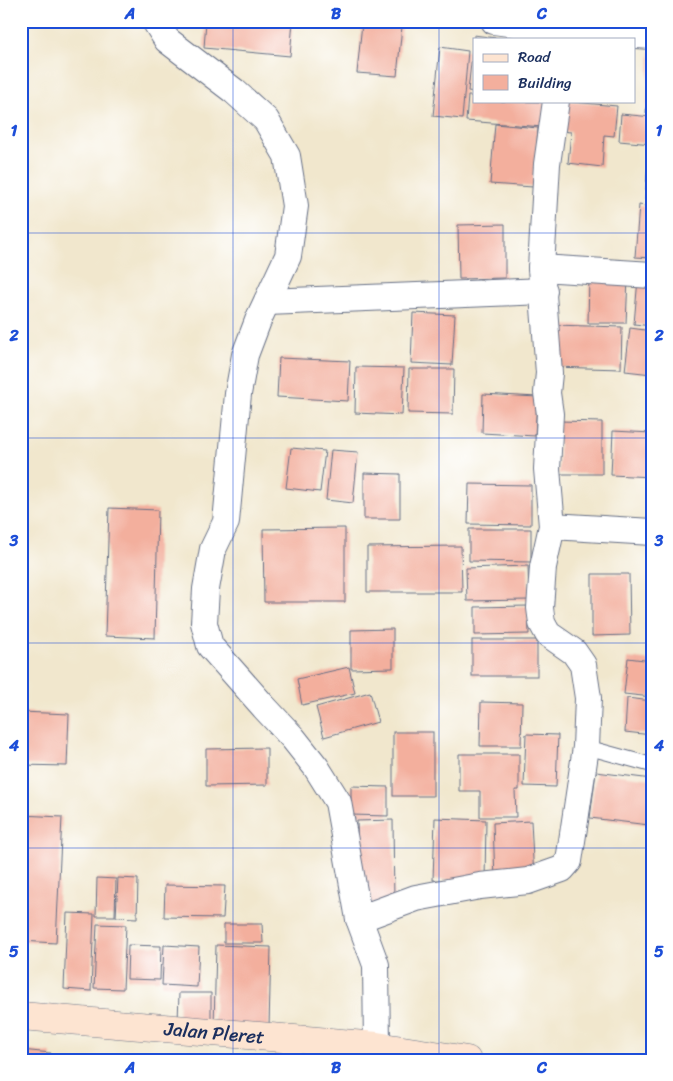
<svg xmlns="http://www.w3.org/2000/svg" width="673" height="1081" font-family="Sriracha,sans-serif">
<rect width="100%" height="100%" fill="#fff"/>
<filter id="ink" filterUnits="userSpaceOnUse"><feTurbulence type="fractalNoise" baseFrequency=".02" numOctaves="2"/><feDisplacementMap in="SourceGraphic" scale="10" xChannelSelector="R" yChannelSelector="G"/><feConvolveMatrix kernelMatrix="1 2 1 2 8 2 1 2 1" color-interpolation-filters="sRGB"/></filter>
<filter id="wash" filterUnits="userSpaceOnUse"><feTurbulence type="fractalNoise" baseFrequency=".0096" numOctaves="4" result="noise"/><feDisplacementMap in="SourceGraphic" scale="20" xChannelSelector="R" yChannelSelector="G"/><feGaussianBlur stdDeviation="1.12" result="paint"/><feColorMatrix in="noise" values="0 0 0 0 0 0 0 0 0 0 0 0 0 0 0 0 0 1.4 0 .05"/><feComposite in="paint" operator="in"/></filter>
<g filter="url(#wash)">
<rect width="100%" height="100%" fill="#f1e7cd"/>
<g id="blocks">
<g fill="#f3af9d">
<path d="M206,21H293L290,56L204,48Z"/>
<path d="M362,23L402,26L397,76L357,73Z"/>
<path d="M474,35L496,38V39H474Z"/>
<path d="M473,45H474V92L468,91Z"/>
<path d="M440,47L468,51L462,119L433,116Z"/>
<path d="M650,51H652V113H646Z"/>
<path d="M468,96H474V101L545,102L543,127L466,121Z"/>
<path d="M561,101L617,106L614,136L604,135L602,167L568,163L571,132L559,131Z"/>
<path d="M621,114L652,117V144L619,141Z"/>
<path d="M495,124L538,128L533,187L490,184Z"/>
<path d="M649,150H652V201L645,200Z"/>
<path d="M639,205L652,207V258L635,257Z"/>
<path d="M505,224V278L459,279L458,225Z"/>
<path d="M589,277L628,278L626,323H588Z"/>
<path d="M638,279L652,280V326L634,324Z"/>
<path d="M413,313L455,315L452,365L411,363Z"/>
<path d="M21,324H24L23,354H21Z"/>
<path d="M553,325L622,327L621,369L552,367Z"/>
<path d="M630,328L652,331V374L625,371Z"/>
<path d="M279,358L350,361L348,401L277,397Z"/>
<path d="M356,367L404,368L402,415L355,413Z"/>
<path d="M409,369H454L453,414L408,413Z"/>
<path d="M483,394L537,397L535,436L482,433Z"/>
<path d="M559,421L602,422V474H559Z"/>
<path d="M613,431L652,433V477L611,475Z"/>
<path d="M291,448L325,451L320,492L286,488Z"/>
<path d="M331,450L358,452L353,503L326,500Z"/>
<path d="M364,473L400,474V519H364Z"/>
<path d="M469,484L531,485V525L468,524Z"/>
<path d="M109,508L158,510L155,638L105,636Z"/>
<path d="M345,528V602H264L263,529Z"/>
<path d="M469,529H531V562L469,561Z"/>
<path d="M461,546L462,592H367V547Z"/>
<path d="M528,566L529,600L467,601L466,568Z"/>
<path d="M592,574H629L630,635L592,636Z"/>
<path d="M528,606L529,634L475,635V607Z"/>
<path d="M393,629V668L351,669V630Z"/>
<rect x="472" y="640" width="65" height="36"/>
<path d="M628,658L652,661V697L624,694Z"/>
<path d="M349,667L355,693L302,705L297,679Z"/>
<path d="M370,692L378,722L324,737L316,707Z"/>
<path d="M627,698L652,701V735L625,732Z"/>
<path d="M481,702L522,703L521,746H480Z"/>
<path d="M21,712L69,714L67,766L21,765Z"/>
<rect x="393" y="732" width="40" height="64"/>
<path d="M526,734L558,735L556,787L524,786Z"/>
<path d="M267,748V785L206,786V749Z"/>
<path d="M459,754H519V790H515L516,817H480V791H459Z"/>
<path d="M596,772L652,779V799L649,825L590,818Z"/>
<path d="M351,786L388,787V816L351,815Z"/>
<path d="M21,815L62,817L56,943L21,941Z"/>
<path d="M435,818L486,820L485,881L433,880Z"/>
<path d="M393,820L394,903H359L357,821Z"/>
<path d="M531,821L534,879L495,880L493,823Z"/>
<path d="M97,878L116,879L115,916H96Z"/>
<path d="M118,878L138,879L137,918L116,917Z"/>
<path d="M165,885L225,886L223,918L164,917Z"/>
<path d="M67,913L94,914L91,991L64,989Z"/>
<path d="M97,924L126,925L123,989L94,988Z"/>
<path d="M224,924H262L263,943H224Z"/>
<path d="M128,945L161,946L160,980L127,979Z"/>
<path d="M164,945L199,947L197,987L162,985Z"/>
<path d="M216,945L271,947L269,1028L214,1026Z"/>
<path d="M179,993H211V1021H178Z"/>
<path d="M21,1050L51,1053L50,1060H21Z"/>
</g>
</g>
</g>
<g filter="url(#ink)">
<use href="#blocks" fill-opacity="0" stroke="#666f85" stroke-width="1"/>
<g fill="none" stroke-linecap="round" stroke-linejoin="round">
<defs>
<path id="service" d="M586,747L652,765"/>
<g id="minor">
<path d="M155,21L167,40L234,91L266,120L287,156L295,206L288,256L259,318L245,355L238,394L226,522L213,549L206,589L204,623L210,646L264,707L293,738L316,767L338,802L359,919L376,965L377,1046"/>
<path d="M494,21L566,31"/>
<path d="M564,39L566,31L589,34L605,33L652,36"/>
<path d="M541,268L652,275"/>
<path d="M267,302L544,291"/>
<path d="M552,526L652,532"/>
<path d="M359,919L416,898L480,886L528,881L562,869L569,861L586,747L588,698L583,665L574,652L548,634L542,623L540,608L543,567L552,526L547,469L550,414L547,393L549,373L541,268L547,164L556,101"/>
</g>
<g id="secondary">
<path id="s1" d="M21,1016L377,1046L467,1060"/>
</g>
</defs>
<use href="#service" stroke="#666f85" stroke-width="16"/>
<use href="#minor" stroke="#666f85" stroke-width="28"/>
<use href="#secondary" stroke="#666f85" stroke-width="29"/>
<use href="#service" stroke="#fff" stroke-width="14"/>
<use href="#minor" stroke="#fff" stroke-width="26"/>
<use href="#secondary" stroke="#fde4d1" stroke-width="28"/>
</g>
</g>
<path fill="none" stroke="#1d4ed8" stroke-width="1" stroke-opacity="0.55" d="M233,21V1060M439,21V1060M21,233H652M21,438H652M21,643H652M21,848H652"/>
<g text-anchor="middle" stroke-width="5" stroke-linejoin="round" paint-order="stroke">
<g font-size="19" fill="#1b2f5e" stroke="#fff">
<text dy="7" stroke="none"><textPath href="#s1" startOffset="194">Jalan Pleret</textPath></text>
</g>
</g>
<rect width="673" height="1081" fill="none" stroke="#fff" stroke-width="55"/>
<rect x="473" y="38" width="162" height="65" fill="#ffffff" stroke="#a4acbf"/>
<rect x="483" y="54" width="25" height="8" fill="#fde4d1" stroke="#a4acbf"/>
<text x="518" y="62" font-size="15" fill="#1b2f5e">Road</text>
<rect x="483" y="75" width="25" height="15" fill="#f3af9d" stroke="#a4acbf"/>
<text x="518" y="88" font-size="15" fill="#1b2f5e">Building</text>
<rect x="28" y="28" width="618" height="1026" fill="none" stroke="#1d4ed8" stroke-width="2"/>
<g font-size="16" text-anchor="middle" font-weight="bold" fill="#1d4ed8">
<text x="130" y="19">A</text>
<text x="336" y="19">B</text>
<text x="542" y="19">C</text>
<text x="14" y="136">1</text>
<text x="659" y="136">1</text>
<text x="14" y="341">2</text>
<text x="659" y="341">2</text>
<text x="14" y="546">3</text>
<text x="659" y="546">3</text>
<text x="14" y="751">4</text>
<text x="659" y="751">4</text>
<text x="14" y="957">5</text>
<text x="659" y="957">5</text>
<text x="130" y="1073">A</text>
<text x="336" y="1073">B</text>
<text x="542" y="1073">C</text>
</g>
</svg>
